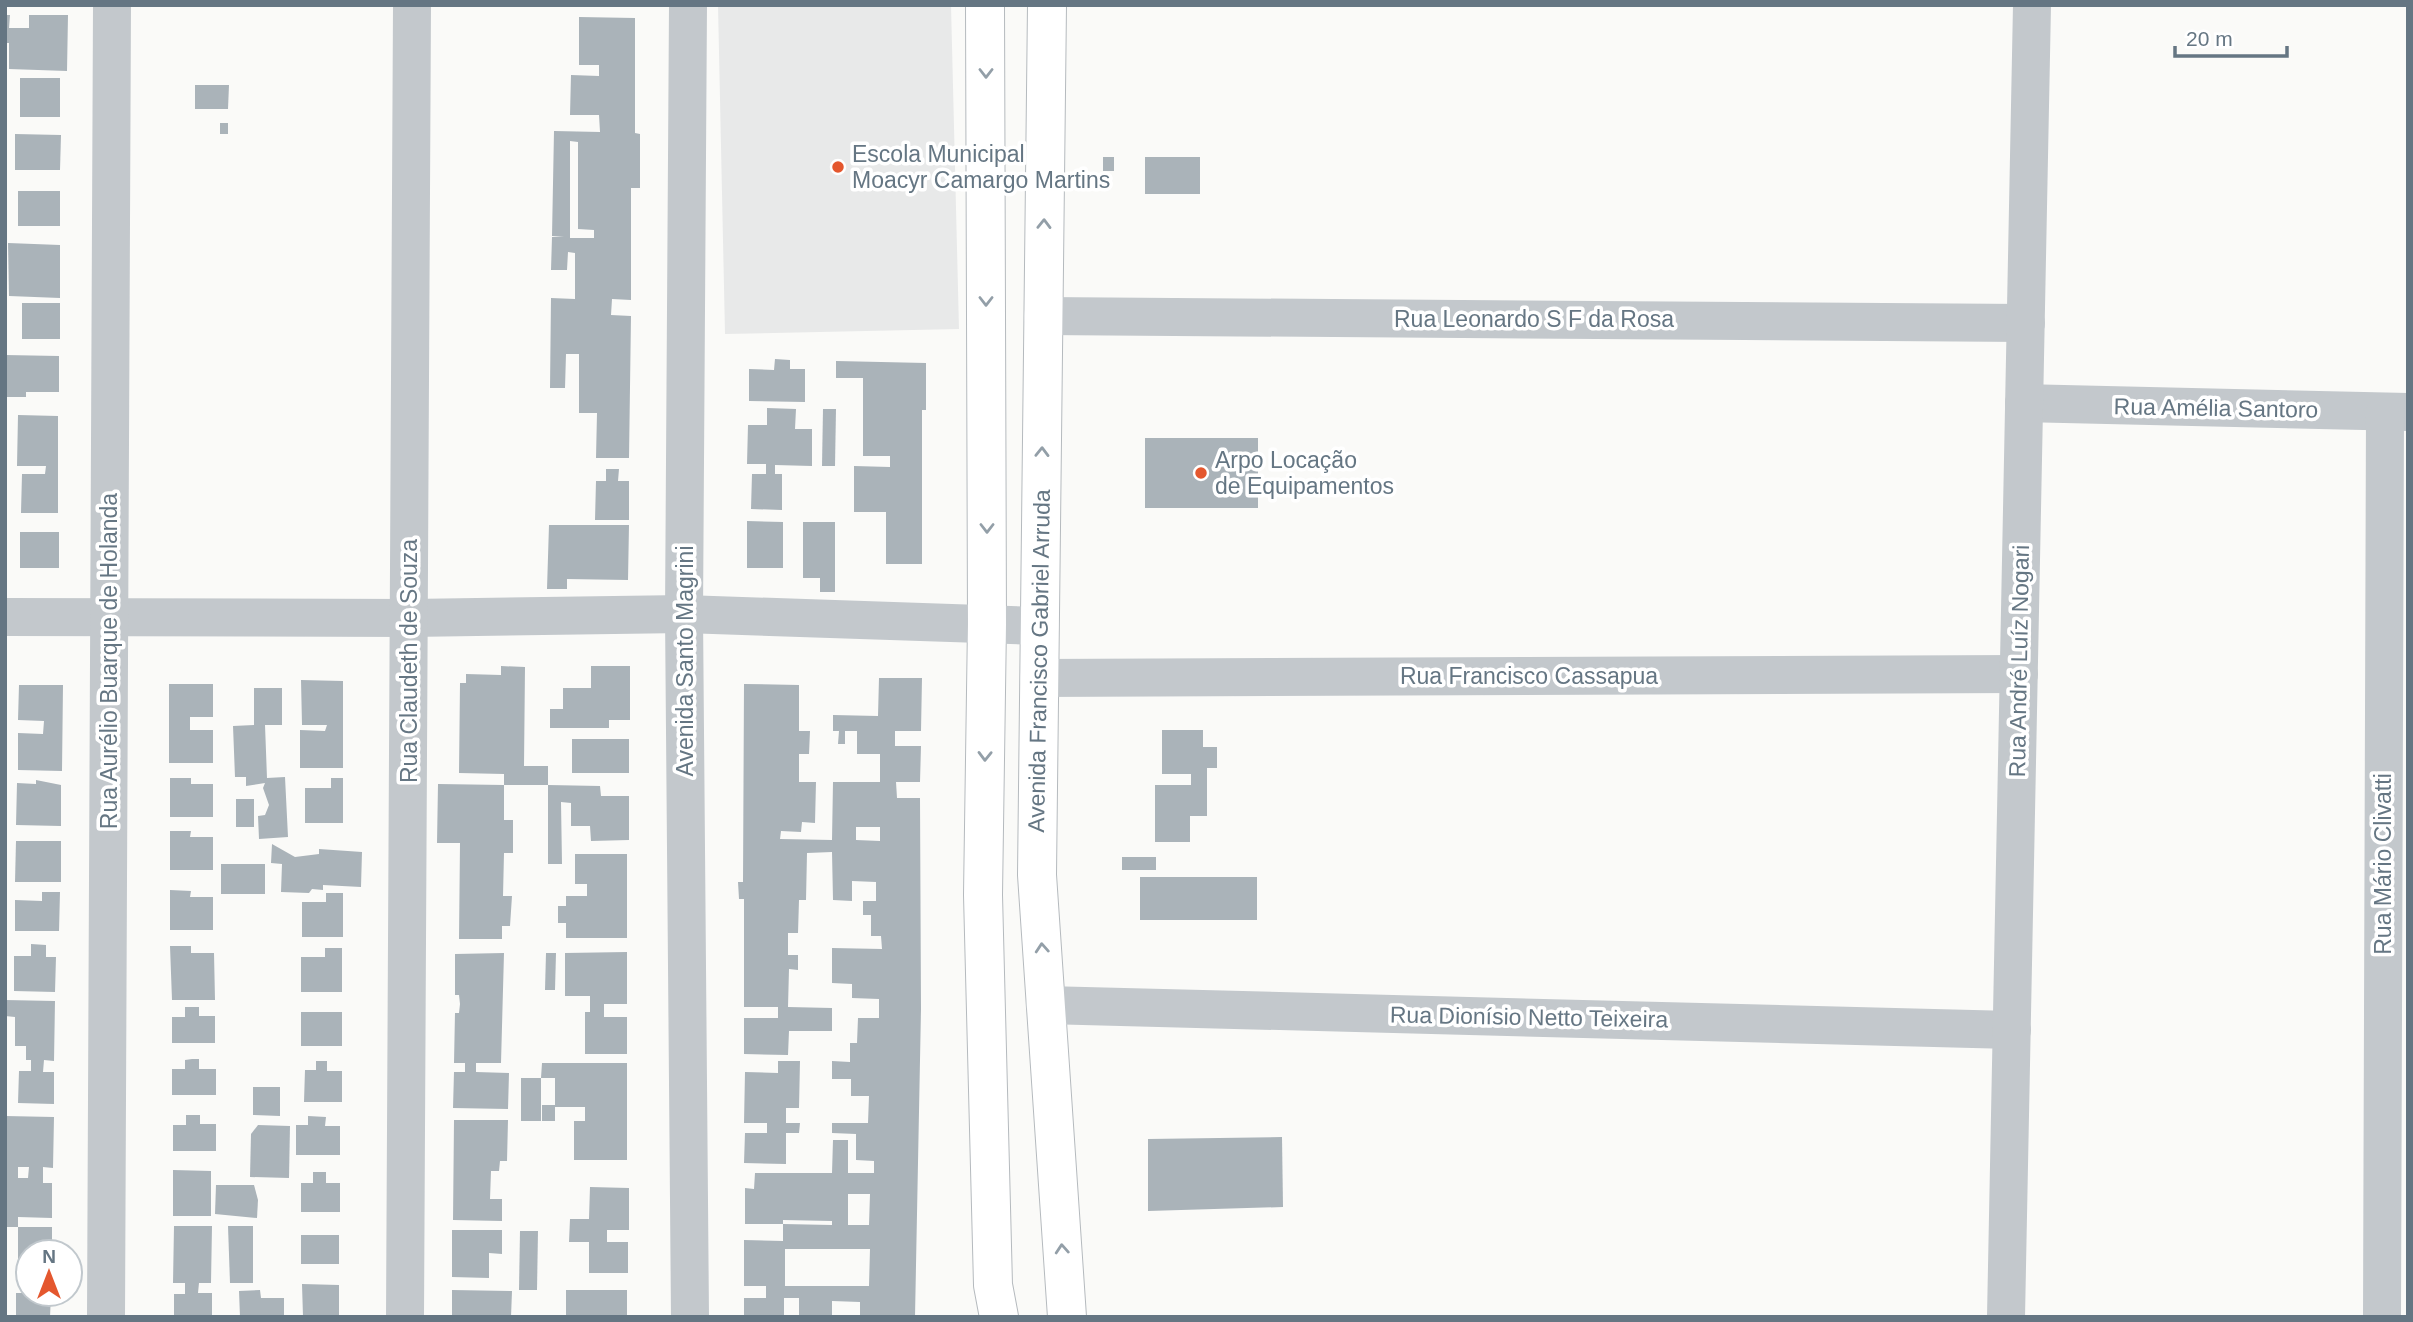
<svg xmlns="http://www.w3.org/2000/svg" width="2413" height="1322" font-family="Arial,sans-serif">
<rect width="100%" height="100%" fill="#fafaf8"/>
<path fill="#e8e9e9" d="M718,5H951L959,329L725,334Z"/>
<g fill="#aab3b9" fill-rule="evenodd">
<path d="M5,15H10L9,28H29V15H68L67,71L9,69V43H5Z"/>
<path d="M579,17L635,18V133L640,134V188H631V300L612,299L611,315L631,316L629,458H596L597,413H579V354H566L565,388H550L551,298L575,299V253L568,252L567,270H551L552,237H564L552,236L554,131L600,132L599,115H570L571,75L599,76V65H579ZM570,141L578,142V229L594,230V238H570Z"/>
<rect x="20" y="78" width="40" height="39"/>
<path d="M195,85H229L228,109H195Z"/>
<rect x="220" y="123" width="8" height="11"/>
<path d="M15,134L61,135L60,170H15Z"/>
<rect x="1103" y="157" width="11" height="14"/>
<rect x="1145" y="157" width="55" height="37"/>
<rect x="18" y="191" width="42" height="35"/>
<path d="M8,243L60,245V298L9,296Z"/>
<rect x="22" y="303" width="38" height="36"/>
<path d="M5,355L59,356V392H26V397H7Z"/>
<path d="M775,359L790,360V369H805V402L749,401V369L774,370Z"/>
<path d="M836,361L926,363V410H922V564H886V512H854V466L890,467V456H863V378H836Z"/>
<path d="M767,408L796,409L795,429H812V466L775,465V474H782V510L751,509L752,474H766V464H747L748,425H767Z"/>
<path d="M823,409H836L835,466H822Z"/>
<path d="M18,415L58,416V513H21L22,474H45L46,466H17Z"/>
<rect x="1145" y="438" width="113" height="70"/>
<path d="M606,469H619L618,481H629V520H595L596,481H606Z"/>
<path d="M747,521L783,522V568H747Z"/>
<path d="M803,522H835V592H820V578H803Z"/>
<path d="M549,525H629L628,580L567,579V589H547Z"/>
<rect x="20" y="532" width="39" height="36"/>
<path d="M501,666L525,667L524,766H548V785H504V820H513V853H504L503,896H512L510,926H502V939H459L460,843H437L438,784L504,785V774L459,773L460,683H466V674L501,675Z"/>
<path d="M591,666H630V720H609V728H550V709H563V688H591Z"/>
<path d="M879,678H922L921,731H895V746H921L920,782H896L897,798H920L921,1009L915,1317H860V1302L832,1301V1317H799V1298H784V1317H744V1298H766V1286H744V1240L783,1241V1224H745V1188L754,1189L755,1173H832L833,1140H848V1173H874V1161L856,1160V1134L832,1133V1123H868L869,1096H851V1079H832V1061L850,1062V1043H857L858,1018H879V999L852,998V984L832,983V948L882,949L881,936H871V915H863V901H876V882L852,881V901L833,900L832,852L807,853L806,900H799L798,933H788V955H798V970L789,969L788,1007L832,1008V1031H789L788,1055L744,1054V1018H778V1007H744V899H739L738,882H743L744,684L799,685V731H810L809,754H799V782H816L815,823L802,822L801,832L781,831L780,839L832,840L833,782H880V754H857V731H845V744H838L839,731H833V715L878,716ZM856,827H880V841L856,840ZM848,1194H870L869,1225H848ZM783,1220L832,1221V1225L783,1224ZM785,1249H870L869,1286H785Z"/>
<path d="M301,680L343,681V768H300V730L325,731L327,725H302Z"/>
<path d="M169,684H213V717H190V730H213V763H169Z"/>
<path d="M19,685H63L62,771L18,770V733L43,734L44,721L18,720Z"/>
<path d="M254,688H282V725H265L267,778L285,777L288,837L259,839L258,816L265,815L269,805L263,788L265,783L246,786V777H235L233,726L254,725Z"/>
<path d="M1162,730H1203V747H1217V768H1207V816H1190V842H1155V785H1191V774H1162Z"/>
<rect x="572" y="739" width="57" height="34"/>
<path d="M170,778H191V784H213V817H170Z"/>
<path d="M331,778H343V823H305V788H331Z"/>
<path d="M36,780L61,785V826L16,825L17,783L36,784Z"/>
<path d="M548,785L600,786L601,796H629V840L591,841L590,826H571V803L561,802L562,864H548Z"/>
<rect x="236" y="799" width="18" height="28"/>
<path d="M170,831H191L190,837H213V870H170Z"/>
<path d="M16,841H61V882H15Z"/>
<path d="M272,844L295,857L319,854V849L362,852L361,887L323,885V890L312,889L309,893L281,892L282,864L271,863Z"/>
<path d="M575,854H627V938H566V923H558V906H566V896H587V884H575Z"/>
<rect x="1122" y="857" width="34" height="13"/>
<rect x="221" y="864" width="44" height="30"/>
<rect x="1140" y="877" width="117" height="43"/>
<path d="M170,890L191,891L190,897H213V930H170Z"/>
<path d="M42,892H60L59,931H15V900L42,901Z"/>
<path d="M326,893H343V937H302V902H326Z"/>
<path d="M31,944L46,945V957H56L55,992L14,991V956H31Z"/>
<path d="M170,946H191V953H214L215,1000H172Z"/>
<path d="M325,948H342V992H301V957H325Z"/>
<path d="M627,952V1004H604V1017H627V1054H585V1012H590V996H565V953Z"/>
<path d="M504,953L501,1063H476V1072L509,1073L508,1109L453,1108L454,1072H465V1063H454L455,1013H459L460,1004L459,995H455V954Z"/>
<path d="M546,953H556L555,990H545Z"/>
<path d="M5,1000L55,1001L54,1061L44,1060L43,1072H54V1104L18,1103L19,1071H31V1060H26V1046H15V1017L5,1016Z"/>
<path d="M185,1007H199V1016H215V1043H172V1017H185Z"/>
<rect x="301" y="1012" width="41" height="34"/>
<path d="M192,1059H199V1069H216V1095H172V1069H185V1060Z"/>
<path d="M316,1061H327V1071H342V1102H304L305,1070H316Z"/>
<path d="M778,1061H800L799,1108H786V1123H800L799,1133H786V1164L744,1163L745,1133H767V1123H744L745,1072L778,1073Z"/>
<path d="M542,1063H627V1160H574V1121H585V1107H555V1121H542V1105H555V1078H541Z"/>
<rect x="521" y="1078" width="20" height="43"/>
<path d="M253,1087H280V1116L253,1115Z"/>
<path d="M186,1115H200V1124H216V1151H173V1125H186Z"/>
<path d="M5,1116L54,1117L53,1168L43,1167V1183H52V1218L18,1217V1227H5ZM18,1167H29L28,1178H18Z"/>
<path d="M308,1116L326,1117L325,1126H340V1155H296V1125H308Z"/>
<path d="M454,1120H508L507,1161H500L499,1171H491L490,1199H502V1221L453,1220Z"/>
<path d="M258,1125L290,1126L289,1178L250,1177L251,1134Z"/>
<path d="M1282,1137L1283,1207L1148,1211V1139Z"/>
<path d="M173,1170L211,1171V1216H173Z"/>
<path d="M313,1172H326V1183H340V1212H301V1183H313Z"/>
<path d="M216,1185H254L258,1200L257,1218L215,1214Z"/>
<path d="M590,1187L629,1188V1230H607V1242H628V1273H589V1242H569L570,1219H589Z"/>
<path d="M174,1226H212L211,1283H199L198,1293H212V1317H174V1294H185V1283H173Z"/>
<path d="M228,1226H253V1283H230Z"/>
<path d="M18,1227H52V1252H28V1271H18Z"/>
<path d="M452,1230H502V1254L489,1253V1278L452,1277Z"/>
<path d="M520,1231H538L537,1290H519Z"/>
<rect x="301" y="1235" width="38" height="29"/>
<path d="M26,1283H28V1294H51L50,1317H16V1293H25Z"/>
<path d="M302,1284L339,1285V1317H303Z"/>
<path d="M260,1290L261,1298H284V1317H240L239,1291Z"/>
<path d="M452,1290L512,1291L511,1317H452Z"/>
<rect x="566" y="1290" width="61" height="27"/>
</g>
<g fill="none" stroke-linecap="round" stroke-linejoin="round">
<defs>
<g id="major">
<path d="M985,5L987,624L983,895L993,1285L999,1317"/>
<path d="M1047,5L1037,875L1067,1317"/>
</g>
</defs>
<use href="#major" stroke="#b5babe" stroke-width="40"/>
<g stroke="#c3c8cc" stroke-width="38">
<path d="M688,5L684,614L690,1317"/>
<path d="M1043,316L2026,323"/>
<path d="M2024,403L2408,412"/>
<path d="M5,617L410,618L684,614L1040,626"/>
<path d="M1039,678L2019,674"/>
<path d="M1045,1005L2012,1030"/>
<path d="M106,1317L112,5"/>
<path d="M405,1317L412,5"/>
<path d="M2006,1317L2032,5"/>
<path d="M2382,1317L2385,412"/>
</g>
<use href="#major" stroke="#fff" stroke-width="38"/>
</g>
<defs><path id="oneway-chevron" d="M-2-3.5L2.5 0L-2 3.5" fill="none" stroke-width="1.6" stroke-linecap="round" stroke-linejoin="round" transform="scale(1.75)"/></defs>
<g stroke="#939fa8">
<use href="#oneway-chevron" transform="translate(986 73) rotate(90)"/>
<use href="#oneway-chevron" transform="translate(1044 224) rotate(-89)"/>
<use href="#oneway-chevron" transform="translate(986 301) rotate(90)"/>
<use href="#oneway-chevron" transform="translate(1042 452) rotate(-89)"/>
<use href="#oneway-chevron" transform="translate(987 528) rotate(90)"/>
<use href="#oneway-chevron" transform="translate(985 756) rotate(91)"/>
<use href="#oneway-chevron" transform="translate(1042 948) rotate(-94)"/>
<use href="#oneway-chevron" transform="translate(1062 1249) rotate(-94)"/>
</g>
<g fill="#e4572e" stroke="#fff" stroke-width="2.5">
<circle cx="838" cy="167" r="7"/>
<circle cx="1201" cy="473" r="7"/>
</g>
<g text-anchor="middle" stroke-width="7" stroke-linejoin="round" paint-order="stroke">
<g font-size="23" fill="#657683" stroke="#fff" text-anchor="start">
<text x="852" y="162">Escola Municipal<tspan x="852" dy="26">Moacyr Camargo Martins</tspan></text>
<text x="1215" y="468">Arpo Locação<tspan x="1215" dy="26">de Equipamentos</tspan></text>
</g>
<g font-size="23" fill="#657683" stroke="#fff">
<text x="1534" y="327">Rua Leonardo S F da Rosa</text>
<text transform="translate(2216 408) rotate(1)" y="8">Rua Amélia Santoro</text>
<text transform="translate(109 661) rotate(-90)" y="8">Rua Aurélio Buarque de Holanda</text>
<text transform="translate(409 661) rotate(-90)" y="8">Rua Claudeth de Souza</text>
<text transform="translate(685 661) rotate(-90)" y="8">Avenida Santo Magrini</text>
<text transform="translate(1039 661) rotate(-89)" y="8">Avenida Francisco Gabriel Arruda</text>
<text transform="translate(2019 661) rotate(-89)" y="8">Rua André Luíz Nogari</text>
<text x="1529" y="684">Rua Francisco Cassapua</text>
<text transform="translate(2383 864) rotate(-90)" y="8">Rua Mário Clivatti</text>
<text transform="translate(1529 1017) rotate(1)" y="8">Rua Dionísio Netto Teixeira</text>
</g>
</g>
<rect width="2413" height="1322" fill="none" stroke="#657683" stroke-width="14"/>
<g transform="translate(49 1273)"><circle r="33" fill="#ffffff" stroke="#c1c8cd" stroke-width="2"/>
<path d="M0-5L12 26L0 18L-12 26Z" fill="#e4572e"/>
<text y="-10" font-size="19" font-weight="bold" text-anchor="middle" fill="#657683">N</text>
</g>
<path d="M2175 46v10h112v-10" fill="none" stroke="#657683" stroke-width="3.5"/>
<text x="2186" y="46" font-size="21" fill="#657683" stroke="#ffffff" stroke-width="5" paint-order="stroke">20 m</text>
</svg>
